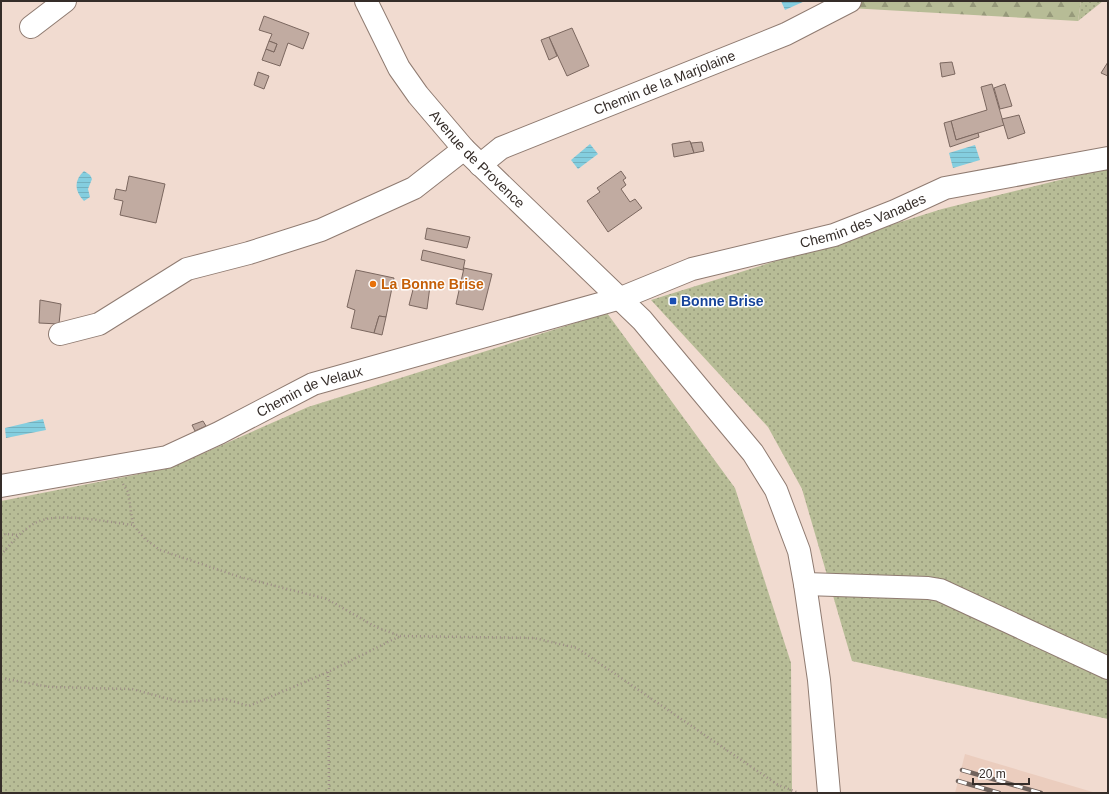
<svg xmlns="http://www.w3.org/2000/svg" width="1109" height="794" font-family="Arial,sans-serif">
<defs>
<pattern id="grass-dots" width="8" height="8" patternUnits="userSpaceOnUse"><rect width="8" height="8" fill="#b7bc96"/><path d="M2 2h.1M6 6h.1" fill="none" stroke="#96997a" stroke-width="1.8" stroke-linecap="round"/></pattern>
<pattern id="forest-firs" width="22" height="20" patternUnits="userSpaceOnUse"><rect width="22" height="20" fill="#b7bc96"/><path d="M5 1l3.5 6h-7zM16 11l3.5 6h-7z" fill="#96997a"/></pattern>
<pattern id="water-rules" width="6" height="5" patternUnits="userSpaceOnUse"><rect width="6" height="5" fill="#84cedf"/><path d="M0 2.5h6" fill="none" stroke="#73b1bf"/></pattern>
</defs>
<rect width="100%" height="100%" fill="#f1dbd0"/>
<path fill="#ebcdbe" d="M965,754L1096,793H955Z"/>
<g fill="url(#grass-dots)">
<path d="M1081,1H1103L1078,21Z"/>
<path d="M1108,168V719L852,661L802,489L768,427L651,300L942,209Z"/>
<path d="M607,313L735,488L791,663L792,793H1V501L170,468L308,407Z"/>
</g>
<path fill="url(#forest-firs)" d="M862,1H1081L1078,21L849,8Z"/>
<g fill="url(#water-rules)">
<path d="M781,1H805L785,10Z"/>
<path d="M590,144L598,154L578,169L571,160Z"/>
<path d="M975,145L980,160L953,168L949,153Z"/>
<path d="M84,171L90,175L92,179L88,189L90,197L84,201C74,191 74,180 84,171Z"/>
<path d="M43,419L46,430L6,438L5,428Z"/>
</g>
<g fill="#c1aba1" stroke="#7b675f">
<path d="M264,16L309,33L303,49L288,43L280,66L262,60L266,49L274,52L277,44L269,41L272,34L259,30Z"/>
<path d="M572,28L589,66L567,76L549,37Z"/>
<path d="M549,37L557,56L549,60L541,40Z"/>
<path d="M269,41L277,44L274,52L266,49Z"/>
<path d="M952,62L955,74L942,77L940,63Z"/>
<path d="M1108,62V76L1101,73Z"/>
<path d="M258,72L269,76L264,89L254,85Z"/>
<path d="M992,84L1004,125L956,140L951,121L987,110L981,87Z"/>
<path d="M1005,84L1012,106L1000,109L994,88Z"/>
<path d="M1019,115L1025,133L1008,139L1002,119Z"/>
<path d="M951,121L956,140L978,133L979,137L950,147L944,123Z"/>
<path d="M690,141L694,153L674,157L672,144Z"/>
<path d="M702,142L704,151L694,153L691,143Z"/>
<path d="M621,171L626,178L623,180L626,185L621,189L630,202L635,199L642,208L608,232L587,201L600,192L597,188Z"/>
<path d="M129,176L165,184L156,223L120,215L123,201L114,199L116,189L126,191Z"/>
<path d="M427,228L470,237L467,248L425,239Z"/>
<path d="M423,250L465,260L463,270L421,260Z"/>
<path d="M464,268L492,274L483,310L456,304Z"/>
<path d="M356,270L394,278L386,317L379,316L374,333L351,328L355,310L347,307Z"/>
<path d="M415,282L430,286L427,309L409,305Z"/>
<path d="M40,300L61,304L59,324L39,323Z"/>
<path d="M379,316L386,317L382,335L374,333Z"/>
<path d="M203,421L206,426L195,431L192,425Z"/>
</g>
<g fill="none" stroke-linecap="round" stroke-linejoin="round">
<defs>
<g id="minor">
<path id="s1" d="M366,1L399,68L418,95L464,149L642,320L753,453L776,490L799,551L805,584L819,680L829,793"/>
<path d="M31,27L65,1"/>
<path id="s2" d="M480,165L501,148L786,34L850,1"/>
<path d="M60,334L99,324L187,269L249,253L321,230L414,188L464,149"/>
<path id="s3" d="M1,486L167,457L219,433L313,384L621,298L692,269L834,235L895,211L945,188L1108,158"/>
<path d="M805,584L928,588L940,590L1108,668"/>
</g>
</defs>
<use href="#minor" stroke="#8f7b71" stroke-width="24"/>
<g stroke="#9d8d86" stroke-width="2.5" stroke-dasharray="1 3" stroke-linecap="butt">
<path d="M123,484L128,492L133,525L145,539L160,550L240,577L327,599L376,627L400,636L534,638L577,648L778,785L799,793"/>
<path d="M1,537L5,534L17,535"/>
<path d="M1,555C11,543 21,531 35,523C56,511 108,522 133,525"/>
<path d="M328,672L329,793"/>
<path d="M1,678L50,687L132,689L180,702L225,699L249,706L328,672L400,636"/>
</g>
<use href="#minor" stroke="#fff" stroke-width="22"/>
<defs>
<g id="rail">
<path d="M962,770L1041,793"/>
<path d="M958,781L999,793"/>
</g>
</defs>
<use href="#rail" stroke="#70635d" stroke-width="4.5"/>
<use href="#rail" stroke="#fff" stroke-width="3" stroke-dasharray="9" stroke-linecap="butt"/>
</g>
<circle fill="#e8710a" stroke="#fff" stroke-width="1.5" cx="373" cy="284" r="4"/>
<rect fill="#1a4fb4" stroke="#fff" stroke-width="1.5" x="669" y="297" width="8" height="8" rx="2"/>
<g text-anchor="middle" stroke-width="3" stroke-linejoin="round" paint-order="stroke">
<g font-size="14" fill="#352d29" stroke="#fff">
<text dy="5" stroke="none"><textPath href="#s2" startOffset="203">Chemin de la Marjolaine</textPath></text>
<text dy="5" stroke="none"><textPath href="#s1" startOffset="195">Avenue de Provence</textPath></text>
<text dy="5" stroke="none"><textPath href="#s3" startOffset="906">Chemin des Vanades</textPath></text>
<text dy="5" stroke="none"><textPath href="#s3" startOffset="326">Chemin de Velaux</textPath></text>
</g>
<g font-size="14" font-weight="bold" fill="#c56008" stroke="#fff" text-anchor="start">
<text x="381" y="289">La Bonne Brise</text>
</g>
<g font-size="14" font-weight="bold" fill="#164399" stroke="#fff" text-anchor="start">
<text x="681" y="306">Bonne Brise</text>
</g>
</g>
<rect width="1109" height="794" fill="none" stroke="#352d29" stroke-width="4"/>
<path d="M973 778v6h56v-6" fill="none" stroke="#352d29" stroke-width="2"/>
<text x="979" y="778" font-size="12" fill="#352d29" stroke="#ffffff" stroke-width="3" paint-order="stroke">20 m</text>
</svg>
